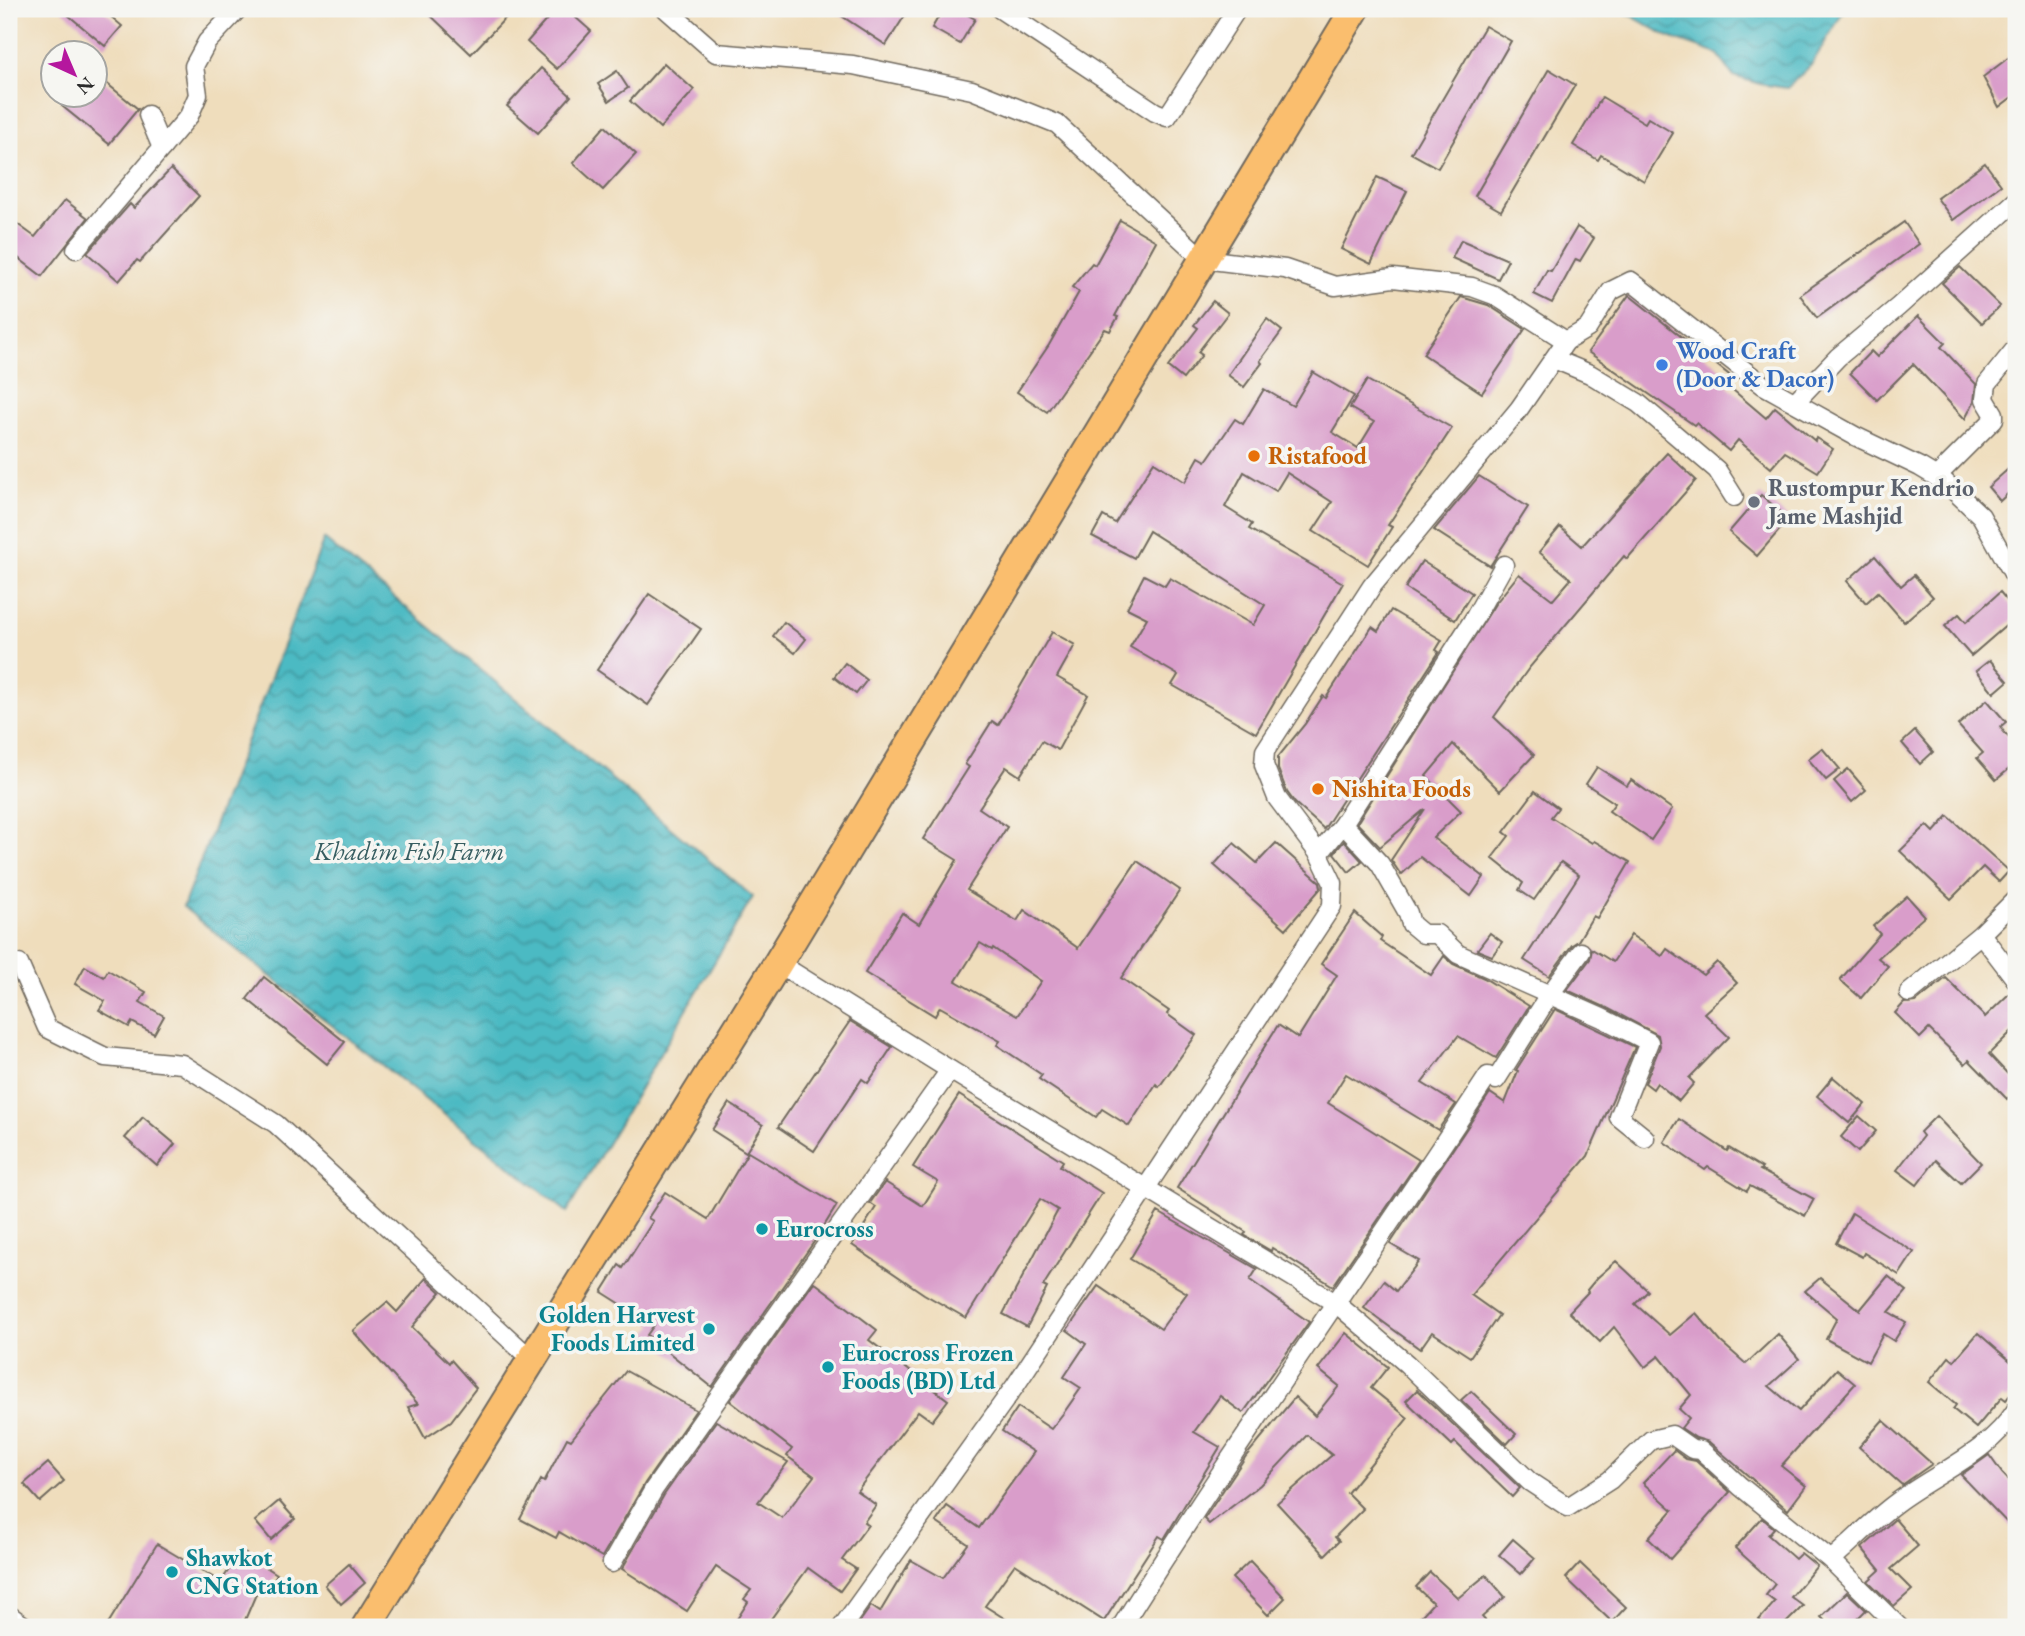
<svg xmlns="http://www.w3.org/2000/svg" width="2025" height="1636" font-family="'EB Garamond',serif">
<defs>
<pattern id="water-waves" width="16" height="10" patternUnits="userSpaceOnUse" patternTransform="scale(1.75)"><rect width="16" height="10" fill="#4bbac3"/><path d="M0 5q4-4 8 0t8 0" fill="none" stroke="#3f979f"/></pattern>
</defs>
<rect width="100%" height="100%" fill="#f6f6f2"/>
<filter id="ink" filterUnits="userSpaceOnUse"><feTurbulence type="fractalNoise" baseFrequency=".0143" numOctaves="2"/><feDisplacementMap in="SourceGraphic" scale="14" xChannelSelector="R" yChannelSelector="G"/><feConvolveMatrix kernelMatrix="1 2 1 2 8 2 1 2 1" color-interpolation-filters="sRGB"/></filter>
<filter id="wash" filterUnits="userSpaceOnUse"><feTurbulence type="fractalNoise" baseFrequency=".00686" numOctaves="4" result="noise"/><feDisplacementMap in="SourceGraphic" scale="28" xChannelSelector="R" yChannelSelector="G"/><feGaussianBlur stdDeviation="1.57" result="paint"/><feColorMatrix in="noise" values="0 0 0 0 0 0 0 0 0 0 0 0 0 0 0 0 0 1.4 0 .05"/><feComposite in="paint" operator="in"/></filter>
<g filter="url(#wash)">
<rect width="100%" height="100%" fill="#efddbc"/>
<g fill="url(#water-waves)" stroke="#3b7277" stroke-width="2">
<path d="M1619,9H1845L1811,65L1787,88L1760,84L1733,76L1718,54L1669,37Z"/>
<path d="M324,539L753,897L567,1212L183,907Z"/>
</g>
<g id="blocks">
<g fill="#d99dca" fill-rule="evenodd">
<path d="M61,9H102L122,26L105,46Z"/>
<path d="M424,9H514L471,54Z"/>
<path d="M556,9H566L591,31L557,69L527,42Z"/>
<path d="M831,9H909L886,45Z"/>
<path d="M943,9H957L975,19L960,44L932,28Z"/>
<path d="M1485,26L1511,41L1438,168L1411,153Z"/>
<path d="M2016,52V94L1999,107L1983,77Z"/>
<path d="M664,63L694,90L660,128L630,101Z"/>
<path d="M541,68L571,96L538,133L507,106Z"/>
<path d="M1549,69L1575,85L1501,211L1475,196Z"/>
<path d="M617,71L628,88L609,101L598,84Z"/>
<path d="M94,73L138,109L109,144L62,106L71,94H94Z"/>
<path d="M1602,97L1645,123L1648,118L1673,133L1644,181L1601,155L1598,160L1573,145Z"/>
<path d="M605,126L636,154L603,190L573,163Z"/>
<path d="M1985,163L2001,185L1953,220L1937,198Z"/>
<path d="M171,169L199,196L140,262L137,260L119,281L87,253L130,204L134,208Z"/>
<path d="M1377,177L1407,191L1371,264L1341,249Z"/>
<path d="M65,200L88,218L42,276L9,251V218L35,237Z"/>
<path d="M1120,220L1156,241L1115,316L1118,317L1110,331L1105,329L1047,412L1017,392L1049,345L1079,292L1072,287L1092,263L1095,265Z"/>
<path d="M1904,222L1919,244L1817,318L1800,295Z"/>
<path d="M1577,227L1594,238L1580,261L1576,259L1552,303L1534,294L1547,270L1551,271Z"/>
<path d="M1461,240L1508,260L1498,279L1452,258Z"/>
<path d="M1960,267L2000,306L1982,323L1942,283Z"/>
<path d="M1629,295L1733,378L1727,385L1766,418L1775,407L1815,441L1816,438L1833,449L1818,472L1785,452L1771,468L1738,440L1729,451L1696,423L1694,425L1588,352Z"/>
<path d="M1461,297L1488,305L1525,329L1482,393L1423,354Z"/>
<path d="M1213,301L1228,313L1198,352L1202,355L1183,379L1168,367L1198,328L1194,325Z"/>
<path d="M1918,316L1945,343L1941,347L1976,384L1974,402L1965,419L1913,364L1877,400L1850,373L1871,351L1877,357Z"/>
<path d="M1267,319L1282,331L1260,361L1262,363L1244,387L1228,375Z"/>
<path d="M1313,372L1354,396L1332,432L1358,448L1374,422L1350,408L1367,380L1452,428L1388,525L1392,527L1368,565L1313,531L1332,502L1287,473L1276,491L1244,472L1225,507L1252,524L1249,529L1343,583L1256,733L1172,685L1178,675L1130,647L1147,618L1127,608L1144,575L1165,586L1170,578L1253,625L1265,605L1149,531L1134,558L1092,536L1103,516L1115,523L1154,462L1185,482L1199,457L1206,461L1235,419L1243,424L1264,389L1293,406Z"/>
<path d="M1667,453L1696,480L1627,559L1624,556L1529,668L1494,717L1534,755L1500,791L1453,744L1426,776L1461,811L1433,838L1484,877L1471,896L1420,857L1401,875L1391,860L1425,809L1380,847L1357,823L1495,604L1519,574L1553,600L1571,579L1539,552L1560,527L1582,546Z"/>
<path d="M2016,462V486L2000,501L1988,487Z"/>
<path d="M1479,476L1528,507L1490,566L1434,530Z"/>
<path d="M1761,495L1789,519L1757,556L1729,532Z"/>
<path d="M1875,556L1901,586L1914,575L1933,597L1904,622L1878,592L1866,603L1847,581Z"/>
<path d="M1422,561L1472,593L1455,620L1405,588Z"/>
<path d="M2000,592L2016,611V617L1971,656L1945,626L1959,614L1966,622Z"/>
<path d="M649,594L701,629L648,705L597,670Z"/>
<path d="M1391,610L1442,640L1436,650L1439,652L1324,829L1295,803L1287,792L1278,769V757L1305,724L1323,696L1326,698L1372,627L1378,631Z"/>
<path d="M784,622L806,639L795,653L773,636Z"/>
<path d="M1052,632L1075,645L1057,677L1088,695L1058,750L1042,741L1020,776L1006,767L979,808L1007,827L967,890L1017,921L1024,910L1078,948L1137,861L1180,890L1121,978L1169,1011L1167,1014L1196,1035L1159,1087L1156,1084L1129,1126L1102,1109L1096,1117L1039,1079L1042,1075L997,1045L1000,1041L940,1007L935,1016L865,973L902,913L919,924L957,860L923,839L969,767L965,764L992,721L998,725ZM980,943L992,950L993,948L1041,981L1017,1016L956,981Z"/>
<path d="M1990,660L2008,681L1994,693L1976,671Z"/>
<path d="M845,663L867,680L856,694L834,677Z"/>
<path d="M1987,700L2006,722L2000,727L2016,746V763L1996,780L1977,758L1983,753L1958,725Z"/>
<path d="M1915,731L1933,752L1920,764L1902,743Z"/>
<path d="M1822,748L1840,769L1826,780L1808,759Z"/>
<path d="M1597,767L1627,786L1631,780L1672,809L1651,840L1609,811L1615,803L1586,784Z"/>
<path d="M1848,769L1866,790L1852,802L1834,781Z"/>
<path d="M1535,791L1558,808L1551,817L1592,843L1594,841L1630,862L1597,918L1593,916L1578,941L1572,945L1549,976L1524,960L1579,875L1561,862L1534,900L1519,890L1523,883L1492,858L1509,836L1504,832Z"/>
<path d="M1948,816L2009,871L1999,882L1983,867L1951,899L1900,851L1927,825L1934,832Z"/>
<path d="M1344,841L1362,861L1349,872L1334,853Z"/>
<path d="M1234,843L1257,863L1276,843L1320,882L1321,888L1286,929L1214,865Z"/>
<path d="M1907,896L1925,916L1878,958L1888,966L1861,998L1840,980L1880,934L1873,926Z"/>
<path d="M1355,913L1382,937L1380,941L1431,975L1444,956L1453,964L1484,978L1529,1006L1496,1058L1458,1036L1422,1083L1456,1104L1438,1130L1346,1074L1328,1103L1419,1160L1333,1286L1272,1248L1271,1251L1244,1235L1246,1232L1177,1188L1278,1025L1298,1038L1337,975L1321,964Z"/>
<path d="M1490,933L1502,942L1492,956L1477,950Z"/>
<path d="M1631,935L1662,956L1667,949L1703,975L1717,962L1737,983L1704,1013L1729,1037L1689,1078L1694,1083L1679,1101L1657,1083L1653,1089L1645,1083L1660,1046L1658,1035L1607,1008L1567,990L1590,959L1592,949L1613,962Z"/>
<path d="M85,966L104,977L108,970L146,992L140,1002L164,1016L154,1034L132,1022L129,1027L99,1010L105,1001L75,984Z"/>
<path d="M264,977L345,1042L327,1064L247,999Z"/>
<path d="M1946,978L1985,1017L2012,991H2016V1027L1989,1054L2016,1083V1090L2007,1099L1969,1060L1965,1064L1929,1029L1920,1038L1895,1013L1904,1003L1916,1002Z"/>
<path d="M1555,1009L1635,1047L1588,1156L1471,1295L1499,1315L1470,1357L1432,1332L1420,1349L1364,1308L1384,1281L1396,1291L1419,1261L1390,1244L1490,1093L1505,1103L1518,1071L1516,1070Z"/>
<path d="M850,1021L892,1047L868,1083L862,1079L814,1151L778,1127Z"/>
<path d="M1833,1077L1865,1104L1849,1123L1817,1096Z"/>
<path d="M959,1095L1063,1161L1060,1166L1102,1193L1043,1286L1047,1288L1027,1327L1003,1314L1058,1210L1040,1199L966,1318L924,1294L852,1245L876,1207L870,1203L885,1182L923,1206L938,1182L913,1167Z"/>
<path d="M729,1103L763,1125L746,1152L712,1130Z"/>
<path d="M1859,1116L1876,1131L1858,1152L1841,1137Z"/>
<path d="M1936,1116L1981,1163L1961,1183L1936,1160L1917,1185L1897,1170L1923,1136L1920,1132Z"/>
<path d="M143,1117L175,1144L157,1166L125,1138Z"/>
<path d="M1679,1119L1727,1151L1729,1148L1762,1168L1760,1170L1814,1199L1805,1216L1750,1186L1747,1191L1708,1167L1705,1170L1664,1142Z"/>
<path d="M748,1152L837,1205L816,1239L712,1387L647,1335L654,1325L602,1292L619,1265L623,1268L653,1221L648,1218L665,1192L708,1219Z"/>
<path d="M1158,1212L1257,1269L1250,1280L1309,1322L1243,1413L1220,1396L1194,1432L1220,1447L1164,1539L1159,1536L1104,1621L1015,1564L985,1606L1018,1627H856L871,1606L880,1612L911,1560L943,1578L968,1544L936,1522L947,1506L979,1528L1034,1452L1002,1431L1018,1407L1051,1429L1065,1411L1081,1388L1064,1377L1086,1344L1067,1330L1098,1286L1161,1329L1187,1293L1130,1259Z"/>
<path d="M1852,1213L1914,1252L1899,1275L1864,1253L1862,1257L1836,1243Z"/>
<path d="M1616,1261L1648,1291L1635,1304L1670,1335L1696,1313L1721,1342L1746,1364L1778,1334L1799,1359L1769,1386L1799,1411L1837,1369L1855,1384L1781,1466L1806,1486L1788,1510L1709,1442L1696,1438L1681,1428L1689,1418L1679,1409L1691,1395L1659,1356L1645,1367L1614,1327L1600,1342L1569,1312L1588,1292L1587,1290L1597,1278Z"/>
<path d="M1888,1276L1907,1291L1889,1312L1906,1322L1894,1341L1883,1334L1868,1362L1826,1339L1837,1318L1805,1291L1820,1278L1860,1310Z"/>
<path d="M426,1278L441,1292L412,1327L449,1363L451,1360L476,1388L451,1421L425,1438L408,1407L418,1404L353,1331L387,1302L397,1312Z"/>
<path d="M814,1282L877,1330L869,1340L948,1400L932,1421L918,1411L857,1491L876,1505L864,1522L868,1525L842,1560L856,1569L840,1591L808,1568L765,1627H732L748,1602L744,1599L751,1590L716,1567L687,1611L622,1569L664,1495L716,1421L788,1462L758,1502L782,1518L814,1476L787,1456L792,1449L730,1401Z"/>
<path d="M1346,1333L1388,1367L1371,1388L1408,1418L1347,1493L1363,1509L1335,1537L1339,1541L1325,1555L1277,1503L1332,1455L1307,1435L1260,1485L1209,1524L1204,1519L1246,1456L1295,1397L1315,1416L1339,1386L1318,1369Z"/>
<path d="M1978,1333L2016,1366V1387L2006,1400L2002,1397L1976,1428L1953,1409L1956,1405L1929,1382L1949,1357L1954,1361Z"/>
<path d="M626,1371L696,1410L645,1483L602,1557L559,1532L556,1538L520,1519L541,1480L544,1482L567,1438L571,1440Z"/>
<path d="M1417,1390L1520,1488L1512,1497L1455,1442L1452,1445L1406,1401Z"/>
<path d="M1471,1391L1516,1434L1507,1444L1461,1400Z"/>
<path d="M1883,1420L1932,1464L1902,1485L1859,1447Z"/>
<path d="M1674,1450L1686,1459L1696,1461L1730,1492L1670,1559L1648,1538L1673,1510L1643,1483Z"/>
<path d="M1989,1455L2002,1473L2016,1488V1532L1961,1475Z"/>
<path d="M48,1463L64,1481L40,1502L24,1484Z"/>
<path d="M279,1501L295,1519L271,1540L255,1521Z"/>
<path d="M1762,1518L1774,1528L1768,1535L1795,1559L1801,1553L1817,1566L1791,1597L1803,1606L1782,1627H1767L1759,1620L1775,1602L1766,1595L1775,1584L1735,1548Z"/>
<path d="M1895,1519L1918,1546L1891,1569L1912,1590L1894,1606L1868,1581L1880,1570L1862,1548Z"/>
<path d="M1513,1539L1535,1558L1521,1574L1499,1555Z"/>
<path d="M157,1544L221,1582L241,1551L277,1574L266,1591L259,1587L242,1627H106Z"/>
<path d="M1250,1561L1285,1598L1268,1615L1232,1578Z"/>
<path d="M1580,1563L1626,1607L1612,1622L1566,1578Z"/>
<path d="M349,1564L365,1583L341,1604L325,1585Z"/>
<path d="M1430,1572L1458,1598L1486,1575L1505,1597L1482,1617L1491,1627H1411L1433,1603L1416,1587Z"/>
<path d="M1847,1592L1866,1610L1849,1627H1831L1821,1617Z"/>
</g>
</g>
</g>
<g filter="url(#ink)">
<use href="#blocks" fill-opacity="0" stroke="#70695e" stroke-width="2"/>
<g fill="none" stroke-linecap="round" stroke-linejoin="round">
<defs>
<g id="minor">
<path d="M666,9L716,53L853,65L972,90L1057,124L1203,259L1285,269L1335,286L1393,278L1472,287L1494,295L1566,341L1588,328L1611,291L1631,281L1763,385L1855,436L1920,467L1945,482L1981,516L2016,579"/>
<path d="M1000,9L1155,112L1167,117L1237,9"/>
<path d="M148,115L162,148"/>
<path d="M76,249L189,116L198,95L194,66L207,42L238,9"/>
<path d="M1554,359L1590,374L1638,403L1717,470L1734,497"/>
<path d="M1795,402L1838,357L1898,307L2016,201"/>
<path d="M1936,477L1994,419V414L1985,399L1987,384L2016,348"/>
<path d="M1343,824L1380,864L1408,913L1411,924L1423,934H1437L1458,954L1602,1018L1649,1042L1619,1117L1645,1138"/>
<path d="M1319,854L1343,824L1475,617L1504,565"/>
<path d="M1981,934L2016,980"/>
<path d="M778,963L950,1070L1337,1304L1407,1364L1530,1482L1568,1507L1610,1480L1651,1440L1672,1435L1692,1449L1701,1450L1740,1486L1831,1560L1899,1627"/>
<path d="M19,964L47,1028L105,1057L182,1064L276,1124L532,1360"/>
<path d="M1909,993L1981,934L2016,899"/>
<path d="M1831,1560C1853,1541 1873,1520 1896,1503C1936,1473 1989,1453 2016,1410"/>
<path d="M612,1563L654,1489L950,1070"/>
<path d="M9,1615L26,1627"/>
<path d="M842,1627L1015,1386L1332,906L1333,883L1319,854L1277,798L1264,765L1265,751L1372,586L1519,409L1566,341"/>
<path d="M1121,1627C1238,1440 1367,1261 1488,1076L1496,1080L1550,994L1581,952"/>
</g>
<path id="trunk" d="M366,1627L778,963L1355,9"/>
</defs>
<use href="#minor" stroke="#70695e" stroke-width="21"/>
<use href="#trunk" stroke="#70695e" stroke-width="32"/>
<use href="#minor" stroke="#fff" stroke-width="18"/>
<use href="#trunk" stroke="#fabe6e" stroke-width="28"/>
</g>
</g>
<circle fill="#3f7fe0" stroke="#f6f6f2" stroke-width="2.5" cx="1662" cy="365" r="7"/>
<g fill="#e8710a" stroke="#f6f6f2" stroke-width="2.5">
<circle cx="1254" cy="456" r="7"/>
<circle cx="1318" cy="789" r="7"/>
</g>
<circle fill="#6b7280" stroke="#f6f6f2" stroke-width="2.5" cx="1754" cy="502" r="7"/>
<g fill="#0f9aa8" stroke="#f6f6f2" stroke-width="2.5">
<circle cx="762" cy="1229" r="7"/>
<circle cx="709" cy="1329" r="7"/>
<circle cx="828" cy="1367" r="7"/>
<circle cx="172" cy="1572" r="7"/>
</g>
<g text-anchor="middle" stroke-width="7" stroke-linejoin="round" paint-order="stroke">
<g font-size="24" font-weight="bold" fill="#366cbe" stroke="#f6f6f2" text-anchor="start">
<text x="1676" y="359">Wood Craft<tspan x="1676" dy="28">(Door &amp; Dacor)</tspan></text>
</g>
<g font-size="24" font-weight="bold" fill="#c56008" stroke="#f6f6f2" text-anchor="start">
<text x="1268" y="464">Ristafood</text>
<text x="1332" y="797">Nishita Foods</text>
</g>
<g font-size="24" font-weight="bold" fill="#5b616d" stroke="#f6f6f2" text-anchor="start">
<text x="1768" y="496">Rustompur Kendrio<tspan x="1768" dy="28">Jame Mashjid</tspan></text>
</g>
<g font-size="24" font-weight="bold" fill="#0d838f" stroke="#f6f6f2" text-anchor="start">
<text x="776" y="1237">Eurocross</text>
<text x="695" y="1323" text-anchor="end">Golden Harvest<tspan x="695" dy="28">Foods Limited</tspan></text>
<text x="842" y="1361">Eurocross Frozen<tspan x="842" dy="28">Foods (BD) Ltd</tspan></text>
<text x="186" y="1566">Shawkot<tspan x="186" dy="28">CNG Station</tspan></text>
</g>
<g font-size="26" font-style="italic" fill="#365d60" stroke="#f6f6f2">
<text x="409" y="860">Khadim Fish Farm</text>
</g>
</g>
<rect width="2025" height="1636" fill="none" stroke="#f6f6f2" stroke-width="35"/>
<g transform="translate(74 74) rotate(136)"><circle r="33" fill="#f6f6f2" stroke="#a5a5a2" stroke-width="2"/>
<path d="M0-5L12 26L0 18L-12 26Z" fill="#b5179e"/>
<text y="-10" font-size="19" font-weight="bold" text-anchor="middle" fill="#2b2b2b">N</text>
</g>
</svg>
